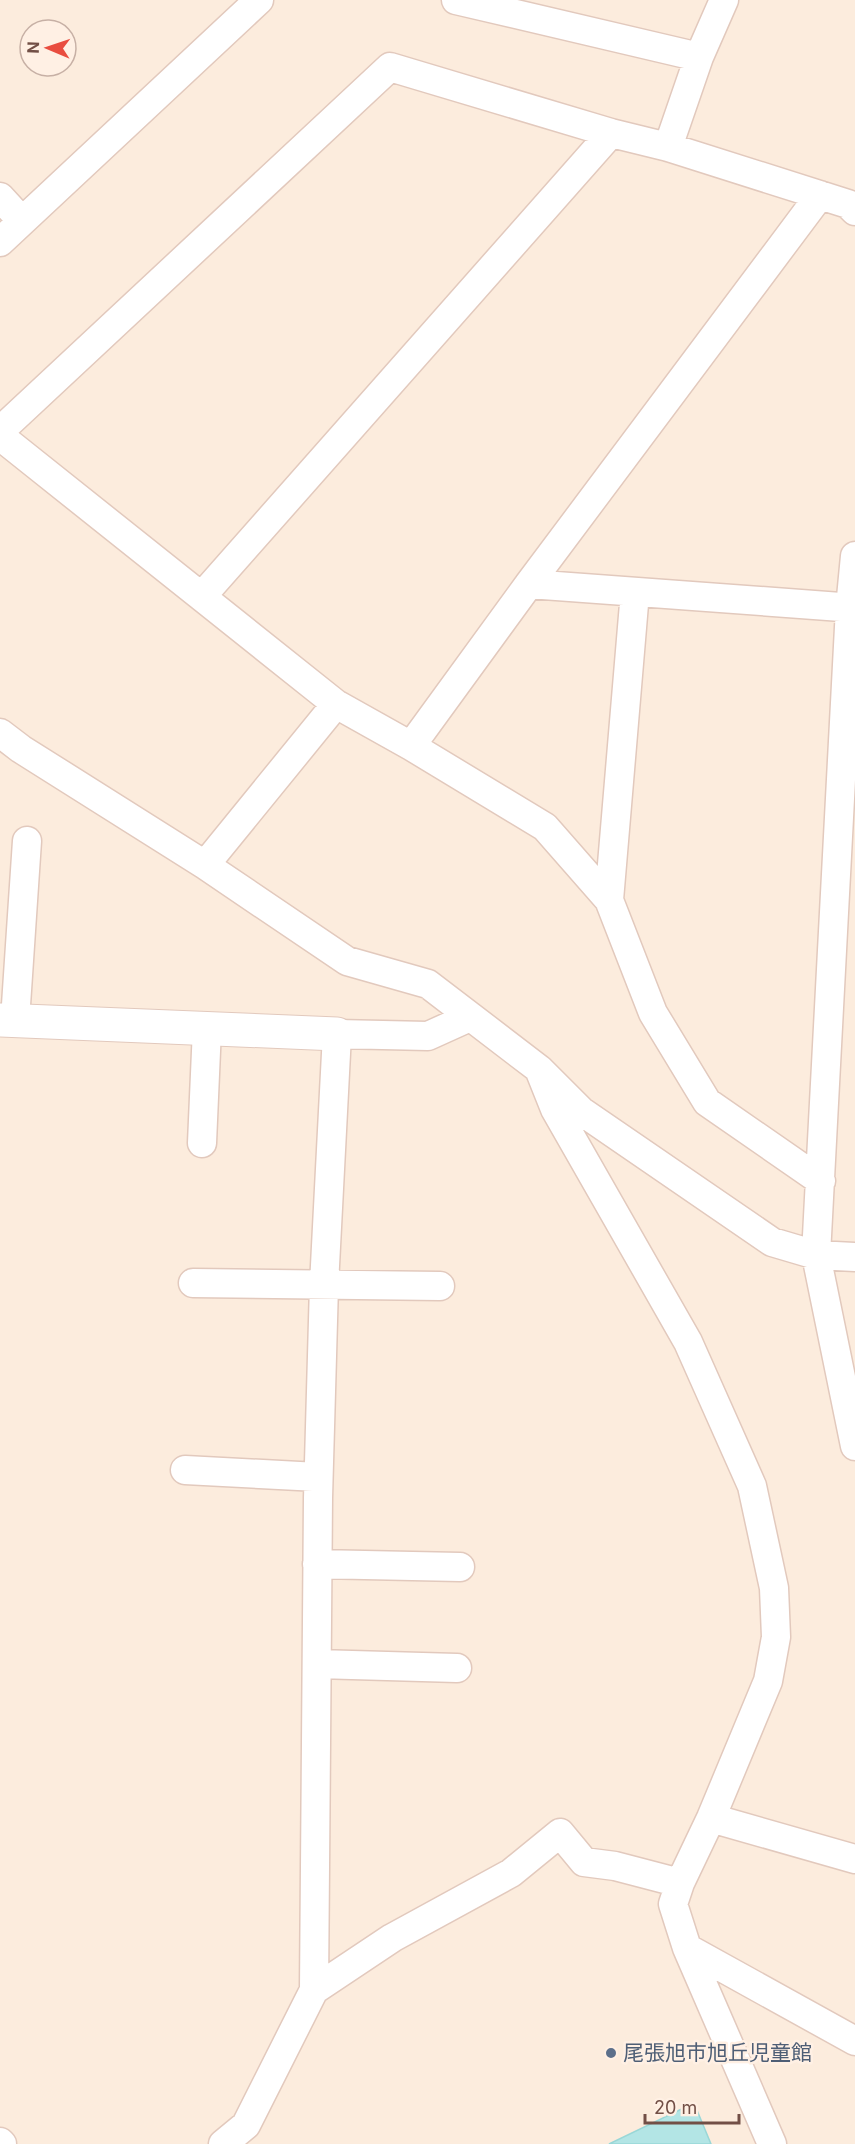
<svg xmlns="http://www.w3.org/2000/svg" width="855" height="2144" viewBox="0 0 855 2144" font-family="Inter,'Noto Sans JP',sans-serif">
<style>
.water{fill:#b3e5e5;stroke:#99d7d7;stroke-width:1.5}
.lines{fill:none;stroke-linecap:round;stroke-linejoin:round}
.minor-casing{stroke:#e2c9bd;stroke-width:31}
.tertiary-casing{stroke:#e2c9bd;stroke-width:35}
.minor{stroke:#fff;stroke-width:28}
.tertiary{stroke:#fff;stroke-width:33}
.service-dot{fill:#5c6f8a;stroke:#fff0e4;stroke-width:2}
.labels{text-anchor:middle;stroke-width:5;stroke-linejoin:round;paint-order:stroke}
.service-label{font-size:21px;fill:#4e5e75;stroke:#fff0e4;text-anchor:start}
</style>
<rect width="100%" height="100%" fill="#fcecdd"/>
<path class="water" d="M694 2103 711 2144H609Z"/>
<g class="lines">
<g class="minor-casing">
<path id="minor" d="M456 0 699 57
M668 147 699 57 724 0
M0 197 22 221
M0 242 259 0
M0 431 390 67 611 133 668 147 848 204 855 211
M0 436 336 704 411 746 545 827 609 900 653 1013 707 1102 821 1181
M855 556 850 608 816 1255 855 1446
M529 584 855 608
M202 596 611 133
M0 733 21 749 205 865 347 961 428 984 539 1069 581 1111 772 1242 816 1255 855 1257
M411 746 529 584 820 195
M205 865 336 704
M609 900 635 592
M15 1020 27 841
M539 1069 555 1109 688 1342 752 1486 774 1588 776 1637 768 1681 711 1818 680 1883 673 1904 687 1948 772 2144
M202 1143 207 1028
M193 1283 440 1286
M185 1470 318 1477
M317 1564 460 1567
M317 1664 457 1668
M711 1818 855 1859
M687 1948 855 2041
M314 1990 392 1938 511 1873 560 1833 584 1862 615 1866 680 1883
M0 2142 2 2144
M223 2144 246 2125 314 1990 318 1498 324 1285 337 1034 428 1036 470 1017"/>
</g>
<g class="tertiary-casing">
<path id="tertiary" d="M0 1020 337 1034"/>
</g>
<use href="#minor" class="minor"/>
<use href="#tertiary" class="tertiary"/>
</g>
<circle class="service-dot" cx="611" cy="2053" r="6"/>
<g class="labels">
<g class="service-label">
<text x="623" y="2060">尾張旭市旭丘児童館</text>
</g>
</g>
<g transform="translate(48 48) rotate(272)"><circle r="28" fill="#fff0e4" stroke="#c7b0a5" stroke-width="1.5"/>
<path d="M0-4.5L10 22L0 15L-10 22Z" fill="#e94d3f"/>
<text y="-9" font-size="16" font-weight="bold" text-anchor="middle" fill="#724f46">N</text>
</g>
<path d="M645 2114v9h94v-9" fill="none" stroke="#724f46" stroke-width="3"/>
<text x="654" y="2114" font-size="18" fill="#724f46" stroke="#fff0e4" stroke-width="4.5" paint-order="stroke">20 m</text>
</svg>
